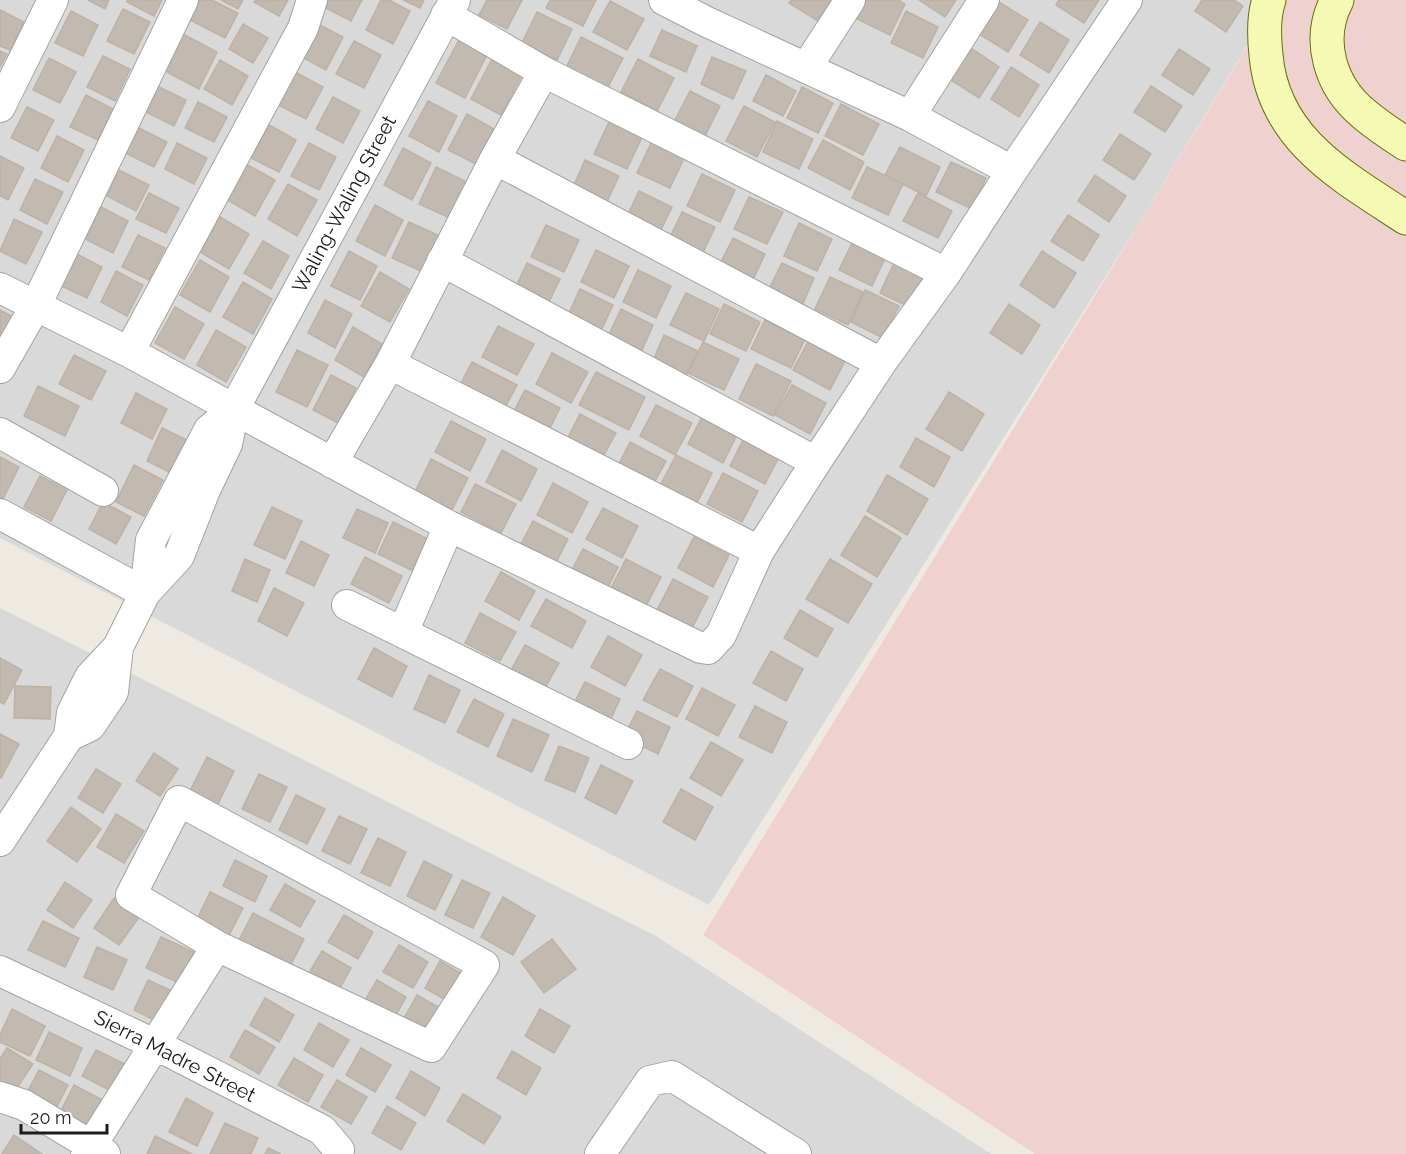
<svg xmlns="http://www.w3.org/2000/svg" width="1406" height="1154" viewBox="0 0 1406 1154" font-family="Raleway,sans-serif">
<style>
.residential{fill:#dad9d9}
.commercial{fill:#efd2d0}
.building{fill:#c2b9b1;stroke:#bfb1a4;stroke-width:1.5}
.lines{fill:none;stroke-linecap:round;stroke-linejoin:round}
.street-casing{stroke:#a3a3a3;stroke-width:32}
.secondary-casing{stroke:#637204;stroke-width:35}
.street{stroke:#fff;stroke-width:30}
.secondary{stroke:#f4f9b4;stroke-width:33}
.labels{text-anchor:middle;stroke-width:5;stroke-linejoin:round;paint-order:stroke}
.street-label{font-size:20px;fill:#1c1c1c;stroke:#fff}
</style>
<rect width="100%" height="100%" fill="#eeeae2"/>
<path class="residential" d="M0 0H1275L1136 228 709 905 0 538Z
M0 608 656 936 991 1154H0Z"/>
<path class="commercial" d="M1276 0H1406V1154H1035L703 935Z"/>
<path class="building" d="M88 0H109L105 9Z
M128 0H162L154 16 127 2Z
M200 0H212L238 13 225 38 190 20Z
M221 0H243L238 9Z
M256 0H288L279 16 254 2Z
M328 0H362L351 21 324 7Z
M381 0H389L410 11 393 44 366 30Z
M403 0H424L420 8Z
M487 0H522L507 29 479 15Z
M550 0H596L583 26 546 8Z
M791 0H831L818 21 789 3Z
M866 0H898L905 4 890 35 857 19Z
M919 0H956L945 17Z
M1059 0H1099L1084 23 1056 5Z
M1202 0H1234L1243 6 1226 32 1195 11Z
M610 1 644 19 627 50 593 32Z
M999 2 1028 20 1008 52 979 34Z
M123 9 150 22 134 54 107 41Z
M0 10 24 22 10 50 0 46Z
M71 11 98 25 83 56 55 43Z
M906 11 938 27 923 58 891 43Z
M537 12 572 29 557 60 522 43Z
M1040 22 1069 40 1049 73 1020 55Z
M316 23 343 37 326 70 298 55Z
M243 24 268 38 253 63 229 49Z
M662 30 697 46 686 72 650 56Z
M183 34 217 52 199 89 163 70Z
M461 36 489 51 465 98 436 83Z
M581 37 623 58 607 89 566 68Z
M354 41 381 55 364 88 336 74Z
M971 48 999 67 979 98 951 80Z
M1179 49 1210 69 1193 95 1162 75Z
M0 51 7 54 0 67Z
M103 56 130 69 115 101 87 87Z
M493 57 523 73 501 115 471 99Z
M712 57 746 71 733 99 701 84Z
M49 58 76 72 60 103 33 90Z
M638 59 674 78 657 111 621 92Z
M220 60 248 76 232 105 204 89Z
M1011 67 1039 85 1019 117 991 99Z
M295 72 323 87 306 119 278 105Z
M766 75 796 91 783 116 753 101Z
M157 86 186 100 174 126 144 111Z
M1151 86 1182 106 1165 132 1134 112Z
M802 87 833 103 818 133 787 118Z
M690 91 720 106 704 138 674 122Z
M86 95 113 109 98 140 70 127Z
M333 97 360 111 343 143 316 129Z
M428 101 457 116 439 152 409 136Z
M198 102 227 117 214 142 185 128Z
M841 104 879 124 863 155 825 136Z
M744 106 775 122 757 157 726 141Z
M27 107 54 120 38 151 11 138Z
M467 114 496 130 478 165 448 150Z
M777 121 813 139 799 169 763 152Z
M609 122 642 137 627 169 594 154Z
M269 125 296 140 279 172 251 158Z
M137 127 167 142 154 167 125 153Z
M1120 134 1151 154 1134 180 1103 160Z
M57 136 84 150 68 182 41 168Z
M823 140 864 162 850 190 808 168Z
M652 141 685 156 670 188 637 173Z
M177 143 207 158 194 184 165 169Z
M309 143 336 157 319 190 291 176Z
M900 147 940 167 926 196 885 175Z
M403 148 431 163 412 200 384 185Z
M0 156 24 168 8 200 0 196Z
M585 160 619 176 604 208 571 192Z
M951 162 986 178 972 209 936 192Z
M246 164 275 180 255 216 226 199Z
M436 167 467 182 450 218 419 204Z
M867 167 903 184 888 215 852 198Z
M119 170 149 185 136 211 107 196Z
M702 174 735 190 720 222 687 206Z
M1095 175 1126 196 1109 222 1078 201Z
M35 179 63 192 47 224 20 210Z
M288 184 317 200 297 236 268 219Z
M639 191 672 207 657 238 624 223Z
M149 193 179 208 166 233 136 219Z
M918 193 952 211 938 238 903 221Z
M749 197 783 212 767 244 734 229Z
M375 205 403 220 385 256 356 241Z
M101 207 128 221 113 253 85 239Z
M682 212 715 227 700 259 667 244Z
M1068 215 1099 235 1083 261 1051 241Z
M220 217 249 234 229 269 200 252Z
M14 219 42 232 26 264 0 251Z
M409 222 440 236 423 272 392 258Z
M799 223 832 239 817 271 784 256Z
M546 225 579 240 564 272 531 257Z
M138 235 165 248 149 280 122 267Z
M733 238 765 254 750 286 717 270Z
M854 239 887 254 872 286 839 270Z
M263 241 289 256 271 289 244 273Z
M596 250 629 266 614 298 581 282Z
M349 251 377 266 360 300 331 286Z
M1042 251 1076 273 1054 308 1020 285Z
M75 253 102 267 87 298 59 285Z
M200 260 229 277 210 312 180 295Z
M895 261 928 277 913 309 880 293Z
M527 263 560 279 545 310 512 295Z
M782 263 814 278 800 310 766 295Z
M638 270 671 286 656 318 623 302Z
M116 271 143 285 127 316 101 302Z
M380 272 409 289 390 322 361 306Z
M830 277 863 292 848 325 815 309Z
M243 282 272 299 253 334 223 317Z
M580 289 613 305 598 337 565 322Z
M865 290 899 306 883 338 851 322Z
M686 293 719 309 704 341 670 325Z
M325 300 352 314 335 348 308 333Z
M724 304 760 322 746 351 710 334Z
M1009 304 1040 325 1022 354 990 333Z
M175 307 204 324 184 359 155 343Z
M621 309 653 325 639 357 606 341Z
M0 310 17 319 0 352Z
M765 320 805 339 791 368 751 349Z
M498 326 534 344 517 375 482 357Z
M353 327 382 344 364 377 335 360Z
M216 330 246 347 226 382 197 365Z
M664 335 698 351 682 383 650 368Z
M809 340 846 359 830 390 793 370Z
M703 342 739 359 724 390 688 373Z
M297 350 328 365 307 407 276 392Z
M552 353 588 372 571 403 536 384Z
M74 355 106 371 91 400 59 384Z
M472 362 517 385 501 415 456 393Z
M756 364 791 381 773 416 739 399Z
M596 372 645 397 629 430 579 405Z
M331 375 356 388 338 423 313 410Z
M792 385 826 403 810 434 775 415Z
M38 386 79 406 65 436 24 416Z
M525 390 560 408 544 440 509 421Z
M949 392 984 414 962 451 926 429Z
M136 393 167 409 152 439 121 423Z
M656 405 692 423 675 455 640 436Z
M704 413 739 431 723 463 688 444Z
M580 414 616 433 599 464 564 445Z
M451 421 486 439 470 471 435 452Z
M162 428 191 442 175 475 147 461Z
M746 434 781 453 765 484 730 466Z
M916 438 950 457 934 487 900 467Z
M630 442 666 461 649 492 614 474Z
M502 450 537 469 521 501 486 482Z
M676 455 712 473 696 505 660 486Z
M0 457 19 467 3 499 0 497Z
M431 459 468 478 452 510 415 492Z
M134 465 163 480 144 516 116 502Z
M723 473 758 491 742 522 707 504Z
M887 475 928 499 907 535 867 511Z
M40 476 67 490 51 521 24 507Z
M553 483 588 502 572 533 537 515Z
M475 484 516 504 501 533 461 512Z
M103 502 131 517 116 544 89 529Z
M272 507 302 521 285 559 254 545Z
M603 508 638 526 622 558 586 539Z
M357 509 388 523 375 553 343 538Z
M865 516 901 538 877 577 841 555Z
M533 521 568 539 552 570 517 552Z
M393 522 428 539 413 571 378 554Z
M694 537 729 555 713 587 678 568Z
M301 541 329 555 314 586 286 573Z
M583 549 618 567 602 599 566 581Z
M365 557 402 576 389 603 351 584Z
M245 559 270 570 257 602 232 591Z
M626 559 661 577 645 608 610 590Z
M830 559 872 584 848 623 806 599Z
M501 572 535 591 519 620 485 601Z
M673 579 708 597 692 628 657 610Z
M274 588 304 603 287 636 258 621Z
M546 599 586 621 572 648 531 626Z
M800 610 833 629 817 657 784 638Z
M480 613 516 632 500 661 465 643Z
M608 636 642 655 625 686 591 667Z
M525 645 559 663 545 688 511 670Z
M374 648 407 666 392 697 358 679Z
M771 651 803 669 786 701 753 683Z
M0 658 22 670 4 704 0 702Z
M660 669 693 686 677 717 643 700Z
M429 675 460 690 445 723 414 709Z
M585 682 620 699 607 727 571 709Z
M15 686 51 687 50 719 14 718Z
M702 688 735 705 718 736 686 719Z
M474 699 504 714 488 747 457 732Z
M755 706 787 722 772 753 739 737Z
M637 711 670 727 658 754 624 737Z
M513 719 549 735 532 772 497 756Z
M0 734 19 744 1 778H0Z
M711 742 743 760 721 796 690 778Z
M559 746 589 758 575 792 545 780Z
M154 753 178 769 160 796 136 781Z
M207 757 234 771 217 806 189 793Z
M601 765 633 781 616 814 585 798Z
M96 769 121 784 103 813 78 798Z
M259 774 287 787 270 822 242 809Z
M681 789 713 807 695 840 663 822Z
M296 795 325 809 307 844 279 830Z
M71 807 101 829 77 862 47 841Z
M116 814 144 831 124 863 97 847Z
M339 816 367 829 350 864 322 851Z
M378 838 406 852 390 886 361 873Z
M235 860 267 876 255 902 223 886Z
M424 861 452 875 435 910 407 896Z
M462 880 490 893 473 928 445 915Z
M65 882 92 900 73 928 47 910Z
M285 884 315 901 300 927 270 910Z
M210 892 243 908 227 939 195 924Z
M503 897 535 916 513 955 481 937Z
M114 898 140 916 119 945 94 928Z
M253 913 304 939 285 976 234 950Z
M344 915 373 932 358 959 328 942Z
M43 921 79 938 65 967 28 950Z
M161 937 194 952 179 983 146 968Z
M552 939 576 969 544 993 521 962Z
M399 945 428 962 413 988 383 972Z
M97 947 127 960 113 990 84 977Z
M322 951 351 968 336 995 306 978Z
M440 961 469 978 454 1005 425 988Z
M148 980 179 994 164 1025 134 1010Z
M377 980 406 997 391 1024 361 1007Z
M417 995 447 1012 431 1039 402 1022Z
M265 998 294 1015 279 1042 250 1025Z
M12 1009 45 1026 30 1056 0 1042V1035Z
M540 1009 570 1026 554 1053 525 1036Z
M319 1023 349 1040 333 1067 304 1050Z
M245 1030 275 1047 259 1074 230 1057Z
M49 1032 82 1048 70 1076 36 1060Z
M7 1048 33 1064 13 1094 0 1086V1059Z
M361 1048 391 1065 375 1092 346 1075Z
M96 1050 133 1068 119 1095 82 1076Z
M512 1051 541 1068 526 1095 497 1078Z
M294 1058 323 1075 308 1102 278 1085Z
M39 1070 68 1085 52 1116 23 1100Z
M411 1071 440 1088 425 1116 396 1098Z
M337 1080 367 1097 351 1124 321 1107Z
M74 1085 112 1105 98 1133 60 1113Z
M463 1094 501 1117 484 1144 447 1121Z
M186 1098 213 1113 197 1146 169 1132Z
M387 1106 416 1123 401 1150 372 1133Z
M225 1123 258 1138 251 1154H210Z
M14 1135 42 1154H2Z
M155 1136 192 1154H147Z
M268 1148 281 1154H265Z"/>
<g class="lines">
<g class="street-casing">
<path id="street" d="M664 0 707 22 910 116 1012 171
M446 15 544 72 946 273
M806 68 850 0
M0 107 53 0
M910 116 984 0
M495 159 881 363
M442 261 816 462
M0 288 129 352 449 526 701 648 708 649 721 635 759 551 816 462 881 363 946 273 1012 171 1127 0
M129 352 303 28 312 0
M390 364 759 551
M0 368 36 305 183 0
M0 433 103 491
M332 463 390 364 495 159 544 72
M0 514 145 593
M145 593 151 540 209 430 234 409
M347 605 628 744
M403 632 449 526
M69 736 90 726 113 692 118 647
M179 801 484 965 431 1047 217 946 131 895Z
M0 841 69 736 72 713 90 677 118 647 145 593 179 556 205 490 227 444 234 409 455 0
M0 971 156 1045 322 1130 339 1150 338 1154
M0 1097 24 1105 105 1154
M86 1154 217 946
M600 1154 650 1081 672 1076 796 1154"/>
</g>
<g class="secondary-casing">
<path id="secondary" d="M1269 0C1263 17 1264 37 1266 55 1273 139 1342 176 1406 218
M1337 0C1316 40 1330 86 1364 114 1377 125 1392 135 1406 144"/>
</g>
<use href="#street" class="street"/>
<use href="#secondary" class="secondary"/>
</g>
<g class="labels">
<g class="street-label">
<text transform="translate(344 204) rotate(-62)" y="7">Waling-Waling Street</text>
<text transform="translate(175 1056) rotate(27)" y="7">Sierra Madre Street</text>
</g>
</g>
<path d="M21 1124v9h86v-9" fill="none" stroke="#1c1c1c" stroke-width="3"/>
<text x="30" y="1124" font-size="18" fill="#1c1c1c" stroke="#ffffff" stroke-width="4.5" paint-order="stroke">20 m</text>
</svg>
